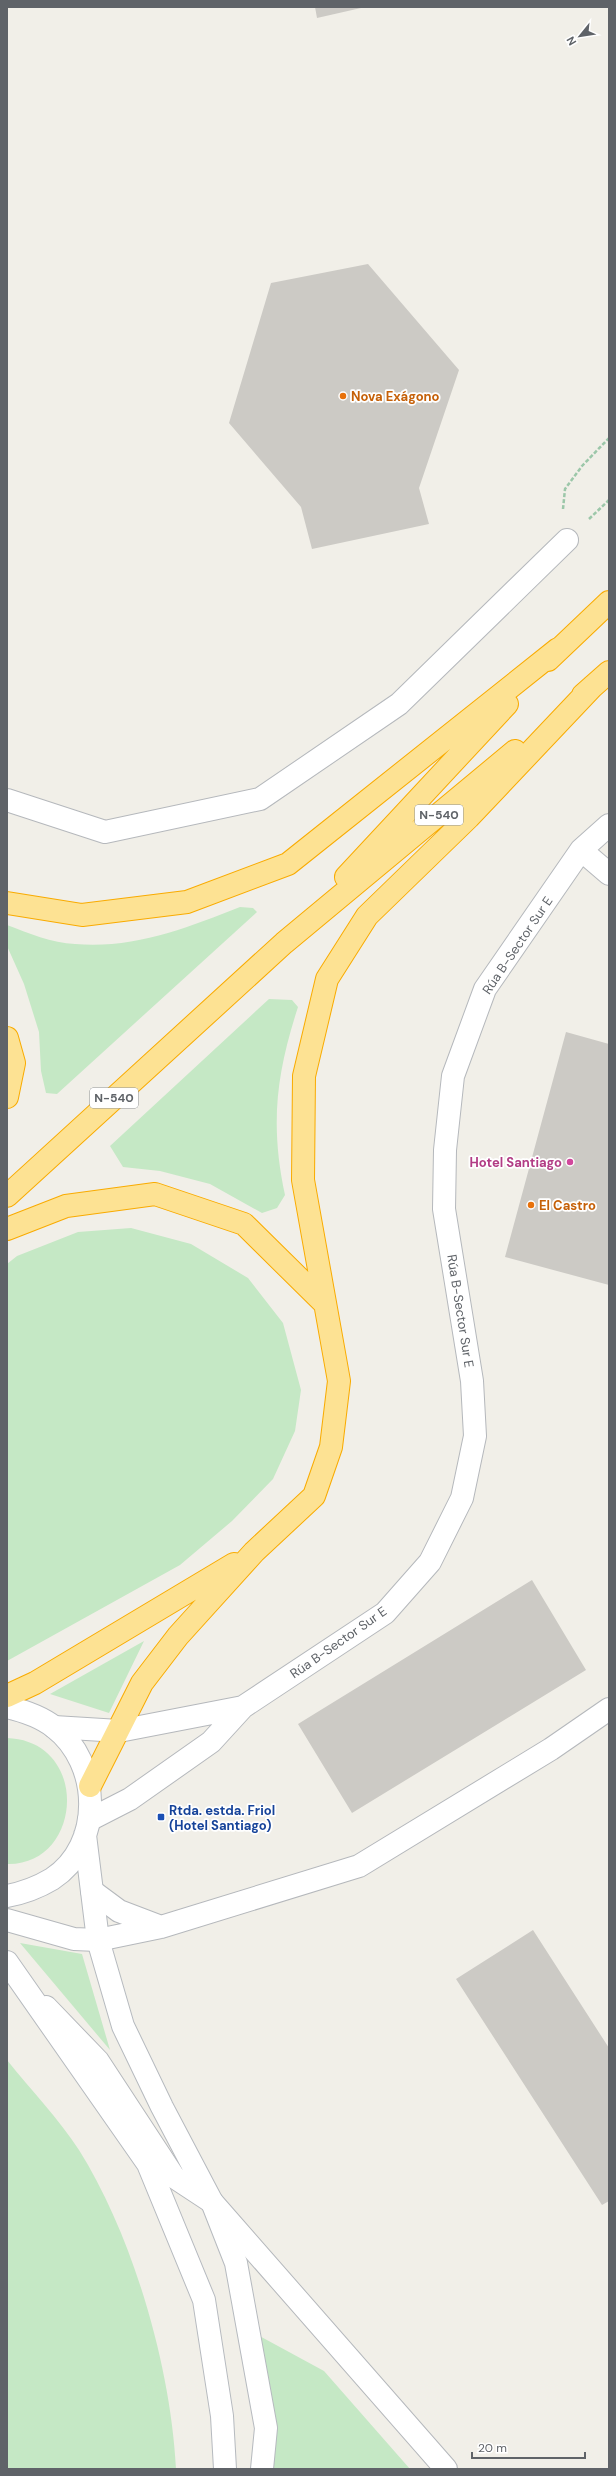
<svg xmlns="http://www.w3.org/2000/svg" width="616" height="2476" viewBox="0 0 616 2476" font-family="'DM Sans',sans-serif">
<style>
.green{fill:#c5e8c5}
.building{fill:#cccac5}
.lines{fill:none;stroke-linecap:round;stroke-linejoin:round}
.street-casing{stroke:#b5b8bc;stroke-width:24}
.secondary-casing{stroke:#b6babf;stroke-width:24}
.highway-casing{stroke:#f9ab00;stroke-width:24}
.path{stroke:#9cc7a9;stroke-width:2.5;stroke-dasharray:4 2;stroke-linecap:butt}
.street{stroke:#fff;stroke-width:22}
.secondary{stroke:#fff;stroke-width:22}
.highway{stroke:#fde293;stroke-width:22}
.food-dot{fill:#e8710a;stroke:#fff;stroke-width:1.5}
.hotel-dot{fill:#d1479c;stroke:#fff;stroke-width:1.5}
.transit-dot{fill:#1a4fb4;stroke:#fff;stroke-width:1.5}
.labels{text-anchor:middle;stroke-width:3.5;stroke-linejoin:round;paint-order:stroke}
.shield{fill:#fff;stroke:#8f9295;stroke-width:1}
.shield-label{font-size:12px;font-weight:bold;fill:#5f6368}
.food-label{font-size:13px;font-weight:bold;fill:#c56008;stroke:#fff;text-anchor:start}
.street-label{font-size:13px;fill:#5f6368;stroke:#fff}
.hotel-label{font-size:13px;font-weight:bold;fill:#b23c85;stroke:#fff;text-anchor:end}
.transit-label{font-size:13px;font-weight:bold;fill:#164399;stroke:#fff;text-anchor:start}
</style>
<rect width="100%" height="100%" fill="#f1efe8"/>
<path class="green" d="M240 907 253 908 257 912 57 1094 46 1093 41 1071 39 1032 24 984 7 946V925C28 933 52 943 75 944 134 949 187 928 240 907Z
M269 999 292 1000 298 1007C276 1075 270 1125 285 1195L277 1208 262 1213 210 1184 160 1171 123 1167 110 1146Z
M131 1228 191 1244 248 1278 283 1323 301 1390 295 1431 273 1479 232 1521 180 1565 7 1661V1264L17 1256 78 1232Z
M144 1641 109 1713 50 1694Z
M7 1738C91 1741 83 1866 7 1864Z
M20 1943 82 1954 110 2050Z
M7 2060C30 2089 59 2119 79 2150 133 2236 171 2367 176 2469H7Z
M239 2325 324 2371 410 2469H261Z"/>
<path class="building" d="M315 7H361V8L317 18Z
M368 264 459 370 419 488 429 524 312 549 301 507 229 423 271 283Z
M566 1032 609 1044V1285L505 1257Z
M532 1580 586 1670 352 1813 298 1724Z
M533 1930 609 2048V2201L602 2205 456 1979Z"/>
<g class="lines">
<g class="street-casing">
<path id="street" d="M7 800 105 832 260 799 399 704 567 540
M581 850 609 874
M54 1727 119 1731 243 1707
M89 1820 130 1799 211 1742 243 1707 385 1613 430 1562 462 1498 475 1436 472 1381 444 1209 445 1150 453 1076 485 989 581 850 609 825
M92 1891 119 1911 161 1927
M7 1920 74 1939 98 1940 161 1927 359 1866 551 1749 609 1709
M46 2007 98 2061 174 2177 212 2202 446 2469"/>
</g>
<g class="secondary-casing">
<path id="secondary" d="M7 1707C24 1711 40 1716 54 1727 101 1763 104 1845 52 1879 37 1888 23 1893 7 1896
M85 1835 98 1940 123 2026 162 2107 212 2202 236 2263 266 2428 262 2469
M7 1962 148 2164 204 2300 222 2416 225 2469"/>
</g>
<g class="highway-casing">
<path id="highway" d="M548 660 609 602
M583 695 609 672
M346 877 507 704
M7 903 82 915 187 902 288 864 558 649
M7 1038 14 1063 7 1097
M7 1196 284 943 515 751
M7 1229 66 1206 155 1194 244 1224 324 1303
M7 1696 35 1683 234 1564
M90 1786 142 1683 178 1636 254 1552 314 1496 331 1447 339 1381 303 1180 304 1076 327 979 367 916 469 817 593 686"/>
</g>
<path class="path" d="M563 509 565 489 582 466 609 438
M589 519 609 500"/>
<use href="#street" class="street"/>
<use href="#secondary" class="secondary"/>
<use href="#highway" class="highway"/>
</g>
<g class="food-dot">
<circle cx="343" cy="396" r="4"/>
<circle cx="531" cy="1205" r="4"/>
</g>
<circle class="hotel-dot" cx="570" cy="1162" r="4"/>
<rect class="transit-dot" x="157" y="1813" width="8" height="8" rx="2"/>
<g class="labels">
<g class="shield">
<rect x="415" y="805" width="48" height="20" rx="3"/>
<rect x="90" y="1088" width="48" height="20" rx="3"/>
</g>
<g class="shield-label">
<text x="439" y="819">N-540</text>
<text x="114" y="1102">N-540</text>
</g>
<g class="food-label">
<text x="351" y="401">Nova Exágono</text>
<text x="539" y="1210">El Castro</text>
</g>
<g class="street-label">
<text transform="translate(517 945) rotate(-56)" y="5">Rúa B-Sector Sur E</text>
<text transform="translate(461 1311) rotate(81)" y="5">Rúa B-Sector Sur E</text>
<text transform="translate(338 1642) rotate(-35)" y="5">Rúa B-Sector Sur E</text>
</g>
<g class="hotel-label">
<text x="562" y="1167">Hotel Santiago</text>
</g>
<g class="transit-label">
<text x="169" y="1815">Rtda. estda. Friol<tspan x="169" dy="15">(Hotel Santiago)</tspan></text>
</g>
</g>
<rect width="616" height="2476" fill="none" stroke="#5f6368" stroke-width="16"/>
<g transform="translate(580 36) rotate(240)" stroke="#ffffff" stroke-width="3" paint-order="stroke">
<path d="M0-3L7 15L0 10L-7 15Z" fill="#5f6368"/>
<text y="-6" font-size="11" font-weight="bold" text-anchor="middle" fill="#5f6368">N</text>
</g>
<path d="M472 2452v6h113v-6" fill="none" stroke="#5f6368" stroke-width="2"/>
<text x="478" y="2452" font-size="12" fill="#5f6368" stroke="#ffffff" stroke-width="3" paint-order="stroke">20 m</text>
</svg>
